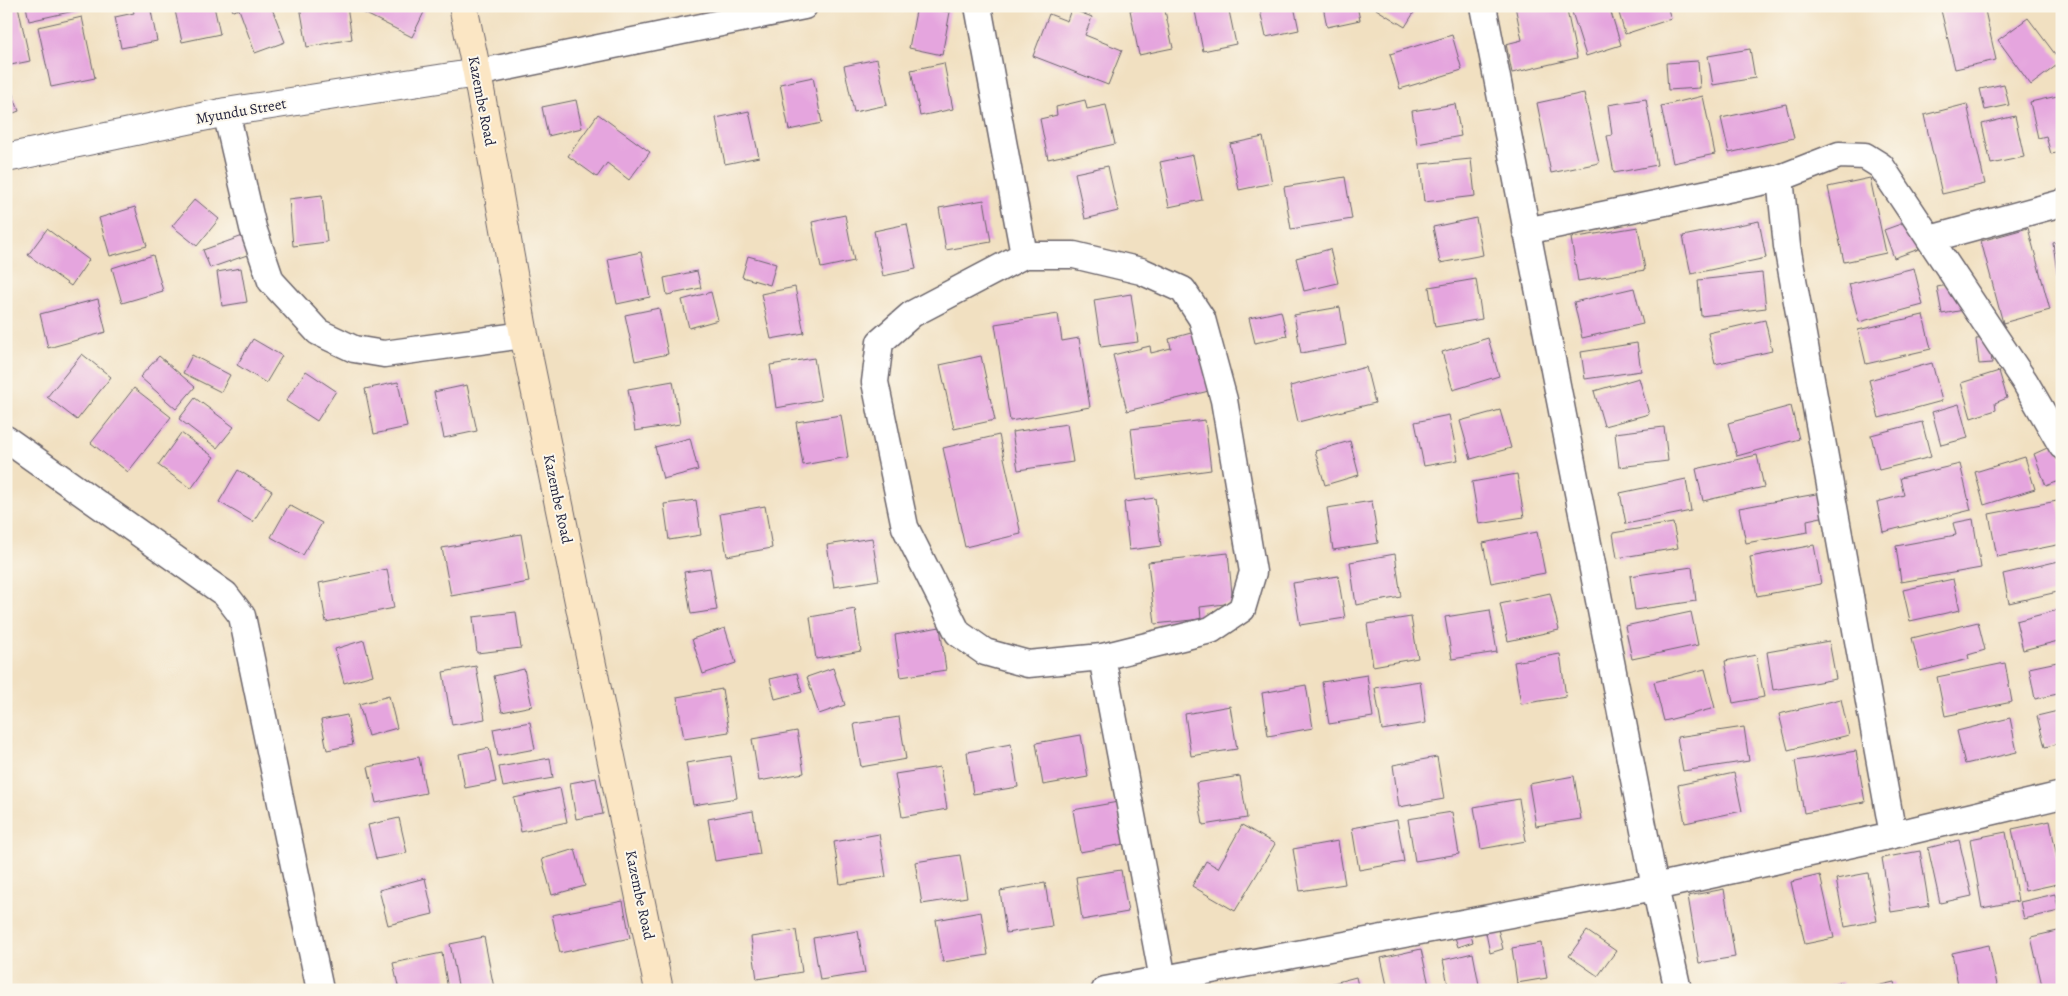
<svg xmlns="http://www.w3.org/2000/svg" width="2068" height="996" viewBox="0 0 2068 996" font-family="Alegreya,serif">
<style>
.building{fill:#e5a5de}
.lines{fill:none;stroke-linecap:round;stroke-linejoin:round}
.minor-casing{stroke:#6a646a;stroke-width:29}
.tertiary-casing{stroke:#6a646a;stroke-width:30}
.secondary-casing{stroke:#6a646a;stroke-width:30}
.minor{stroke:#fff;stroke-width:26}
.tertiary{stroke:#fff;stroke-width:28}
.secondary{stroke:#fbe6c4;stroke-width:28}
.labels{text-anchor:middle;stroke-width:4;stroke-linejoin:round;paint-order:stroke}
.street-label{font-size:15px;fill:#22223b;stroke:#fbf7ec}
</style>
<rect width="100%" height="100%" fill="#fbf7ec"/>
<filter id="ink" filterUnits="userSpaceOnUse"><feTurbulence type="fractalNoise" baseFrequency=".02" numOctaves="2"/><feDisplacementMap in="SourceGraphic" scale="10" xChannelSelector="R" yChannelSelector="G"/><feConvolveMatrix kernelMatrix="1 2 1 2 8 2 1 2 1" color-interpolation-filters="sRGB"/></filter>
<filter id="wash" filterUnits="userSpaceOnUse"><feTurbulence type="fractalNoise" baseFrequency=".0096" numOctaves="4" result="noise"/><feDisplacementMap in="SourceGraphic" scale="20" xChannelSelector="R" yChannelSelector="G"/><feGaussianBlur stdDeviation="1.12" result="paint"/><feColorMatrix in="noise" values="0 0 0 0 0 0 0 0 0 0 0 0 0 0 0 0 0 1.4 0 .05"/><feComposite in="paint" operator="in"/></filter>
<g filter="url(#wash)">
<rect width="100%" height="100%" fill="#f1e0c1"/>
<g id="blocks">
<path class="building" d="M6 6H18L30 61 6 66Z
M26 6H92V7L29 21Z
M132 6H150L157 41 121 48 115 17 134 13Z
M174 6H214L220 34 182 42Z
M231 6H271L285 42 255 53 239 9 233 11Z
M300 6H347L352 39 307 47Z
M355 6H427L412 37 354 8Z
M917 6 950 12 942 55 909 48Z
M1148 6H1164L1173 48 1139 55 1130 10Z
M1194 6H1228L1236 44 1203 51Z
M1259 6H1294L1299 30 1266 37Z
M1323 6H1357L1360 20 1327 27Z
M1377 6H1418L1405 27 1376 9Z
M1515 6H1566L1577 58 1512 73 1506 44 1522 40Z
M1589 6H1609L1621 45 1586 56 1572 12Z
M1617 6H1667L1671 19 1625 34Z
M1940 6H1984L1996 60 1955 69Z
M1071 9 1092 17 1085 35 1122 50 1108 85 1033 56 1049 14 1067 21Z
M82 17 95 78 51 87 38 27Z
M2028 18 2061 62 2031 85 1998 40Z
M1452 35 1462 70 1400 89 1390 54Z
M1750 49 1755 78 1713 85 1708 56Z
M877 59 887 105 854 112 844 66Z
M1698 61 1700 88 1668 90 1666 63Z
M944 63 953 109 920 116 911 70Z
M813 77 822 123 789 130 780 84Z
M2004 84 2009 105 1985 110 1980 89Z
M12 92 19 111 6 116V95Z
M1584 93 1599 163 1551 173 1537 103Z
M2062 95V152L2051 154 2046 136 2038 138 2030 102Z
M1703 96 1715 154 1673 163 1661 106Z
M1646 99 1657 165 1614 173 1607 136 1612 135 1608 105Z
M576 100 582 128 548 136 542 107Z
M1085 100 1087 109 1106 105 1115 144 1048 159 1040 119 1057 115 1056 107Z
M1455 104 1461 136 1417 144 1412 111Z
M1786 104 1794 138 1729 153 1721 118Z
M1967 104 1985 184 1942 194 1924 115Z
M749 111 759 157 725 164 716 118Z
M598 114 650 152 629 180 607 163 597 177 568 156Z
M2015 116 2024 157 1991 164 1982 124Z
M1263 137 1272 183 1239 190 1230 144Z
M1193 155 1202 200 1169 207 1160 162Z
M1471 159 1475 196 1424 202 1420 164Z
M1108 166 1118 211 1085 219 1075 173Z
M1345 177 1352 219 1291 229 1284 187Z
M1870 178 1886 253 1844 262 1828 187Z
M322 195 327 242 293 246 289 199Z
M195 199 219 219 197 246 172 226Z
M984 200 991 242 946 250 939 208Z
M135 207 147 246 110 256 99 218Z
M845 215 854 261 821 268 812 222Z
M1476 218 1483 255 1440 263 1433 227Z
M1759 221 1766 258 1691 274 1683 236Z
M1909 221 1919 249 1894 258 1884 230Z
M907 224 916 269 883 276 874 231Z
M1638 227 1645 270 1578 281 1571 238Z
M2028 228 2050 310 2003 323 1981 241Z
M47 229 89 260 71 286 28 255Z
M243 236 250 254 210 268 203 250Z
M2062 241V301H2061L2053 243Z
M1330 249 1338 283 1304 291 1296 258Z
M641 252 650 297 617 304 608 259Z
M153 255 163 291 122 303 112 268Z
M748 256 776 264 770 285 742 277Z
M241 268 247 302 222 306 217 272Z
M1914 268 1923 305 1859 322 1849 284Z
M697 271 701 288 667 295 664 278Z
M1762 273 1766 308 1701 316 1698 280Z
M1476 279 1482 319 1435 327 1429 287Z
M1959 283 1964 310 1942 314 1937 287Z
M795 287 804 333 771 339 761 294Z
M1634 288 1643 324 1582 338 1574 302Z
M711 292 718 320 689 328 682 300Z
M1131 294 1138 342 1101 347 1094 300Z
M98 299 106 332 48 348 40 314Z
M1340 307 1346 345 1301 353 1294 315Z
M659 308 668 354 635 361 625 315Z
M1281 311 1287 336 1255 343 1249 318Z
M1058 314 1062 341 1079 338 1090 407 1010 421 995 324Z
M1923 315 1931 349 1866 364 1858 330Z
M1765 320 1772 351 1715 364 1708 333Z
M1202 330 1217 389 1127 411 1113 355 1150 346 1151 353 1171 348 1169 339Z
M1488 338 1499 376 1453 390 1442 352Z
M1989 338 1992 363 1979 364 1976 339Z
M253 339 282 356 266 383 237 365Z
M1637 343 1641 371 1585 379 1581 352Z
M82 354 111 377 77 420 47 397Z
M192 355 230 375 221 392 183 373Z
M159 356 195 387 176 409 140 377Z
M981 356 995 420 954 429 940 365Z
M814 358 821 400 776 408 770 365Z
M1932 363 1942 401 1879 418 1869 380Z
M1366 367 1375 403 1298 422 1290 386Z
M306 371 336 391 317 421 286 401Z
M1999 371 2007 398 1995 403 1996 410 1971 418 1961 383Z
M1639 378 1649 414 1604 426 1594 391Z
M673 381 680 424 635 431 628 389Z
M398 382 407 427 374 434 365 389Z
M467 385 477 431 444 438 434 392Z
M134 388 171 417 128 472 91 443Z
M195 398 234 427 217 448 179 419Z
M1959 404 1968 438 1941 445 1932 412Z
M1791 406 1799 439 1737 456 1728 423Z
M1500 410 1511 448 1471 459 1460 421Z
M841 415 848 457 803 465 796 422Z
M1449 415 1458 460 1424 466 1415 422Z
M1205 420 1211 470 1137 480 1131 429Z
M1922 422 1931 457 1879 470 1871 435Z
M1067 424 1073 462 1018 470 1012 432Z
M1664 427 1668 461 1619 467 1615 433Z
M181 433 214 457 191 489 158 465Z
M999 435 1021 534 965 547 943 448Z
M690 438 698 470 663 479 655 447Z
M1350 441 1359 475 1325 485 1315 451Z
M2056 444 2062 459V480L2046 486 2034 454Z
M1757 455 1764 487 1703 501 1696 469Z
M2025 457 2035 489 1984 505 1975 472Z
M1960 464 1971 510 1883 532 1877 502 1904 495 1900 478Z
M238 470 272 491 253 522 219 502Z
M1517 474 1524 517 1479 524 1472 482Z
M1686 479 1691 511 1626 524 1620 493Z
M1827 492 1831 515 1807 520 1808 532 1746 543 1739 508Z
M1155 498 1161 546 1129 550 1124 502Z
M696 500 701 535 669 540 664 504Z
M1372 501 1378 543 1333 550 1327 508Z
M2057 501 2062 522V544L1997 557 1989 514Z
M289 505 322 523 303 555 271 537Z
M765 506 772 548 727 556 720 514Z
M1973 519 1981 568 1901 582 1896 546 1956 535 1953 523Z
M1673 523 1678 548 1617 558 1613 533Z
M1537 532 1545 573 1491 583 1483 543Z
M521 534 529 582 451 596 442 548Z
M872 538 879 580 834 587 827 545Z
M1814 545 1821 584 1757 596 1750 557Z
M1228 553 1233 603 1200 607 1201 619 1155 624 1148 562Z
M1395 554 1401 597 1356 605 1350 562Z
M2059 561 2062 573V591L2009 603 2003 574Z
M1692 567 1696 601 1635 610 1630 576Z
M710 568 717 610 691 614 684 572Z
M387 569 394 608 326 622 319 583Z
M1338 576 1345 618 1300 625 1293 583Z
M1953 579 1960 610 1910 621 1903 590Z
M1550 593 1559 630 1508 641 1500 604Z
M855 609 861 651 816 659 810 617Z
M2062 609V640L2023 650 2016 621Z
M1490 610 1497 652 1452 659 1445 617Z
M516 612 521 648 477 653 473 617Z
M1691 612 1698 645 1632 659 1625 626Z
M1411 617 1418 658 1373 666 1367 624Z
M1978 622 1985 650 1968 655 1969 659 1920 671 1912 638Z
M940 627 946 670 901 677 895 635Z
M725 628 736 663 703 674 692 639Z
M364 640 373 675 344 683 335 649Z
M1829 641 1836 679 1773 690 1767 652Z
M1560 654 1566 697 1521 704 1514 662Z
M1756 655 1764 697 1733 703 1725 661Z
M2062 661V693L2035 699 2029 668Z
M2005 663 2012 702 1945 716 1937 677Z
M476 666 485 719 452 725 443 672Z
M833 668 845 705 819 714 807 677Z
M524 669 532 706 502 712 494 676Z
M1705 669 1715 708 1664 721 1654 682Z
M797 673 802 692 775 699 770 679Z
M1367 675 1373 717 1329 724 1322 682Z
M1420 681 1426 723 1382 730 1375 688Z
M1306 685 1313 728 1268 736 1262 693Z
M722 689 729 732 684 739 677 697Z
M389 696 397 728 368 736 359 704Z
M1841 699 1849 735 1788 750 1779 714Z
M1230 706 1237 749 1191 756 1185 714Z
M2062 710V743L2045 747 2037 716Z
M347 715 353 745 327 750 321 720Z
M899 717 906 759 861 767 854 724Z
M2010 718 2017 752 1965 764 1957 731Z
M530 722 535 749 498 756 493 729Z
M1744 727 1749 761 1683 771 1677 737Z
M797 731 804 773 759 781 752 739Z
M1081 735 1088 777 1043 785 1036 743Z
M1011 744 1018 787 973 794 967 752Z
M489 748 496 782 465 788 459 754Z
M1856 751 1865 802 1804 813 1795 761Z
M731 756 737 798 693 805 686 763Z
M419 757 426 793 376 803 368 767Z
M1437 757 1444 799 1399 807 1393 765Z
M550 758 553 778 503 787 499 767Z
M940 767 947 809 902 817 895 774Z
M1734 773 1742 811 1685 823 1678 785Z
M1240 776 1247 818 1203 825 1196 783Z
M1574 776 1581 819 1536 826 1529 784Z
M596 778 603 814 576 819 570 783Z
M560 788 567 822 521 832 514 798Z
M1519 799 1526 841 1481 849 1474 807Z
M1118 802 1124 844 1080 852 1073 810Z
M753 811 760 854 715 861 708 819Z
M1452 812 1459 854 1415 861 1408 819Z
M399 818 407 853 376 859 368 825Z
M1397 820 1404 862 1359 870 1352 828Z
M2050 821 2062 883 2025 891 2012 829Z
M1242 825 1275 844 1235 911 1192 886 1206 861 1218 868Z
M2006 832 2018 901 1982 908 1970 839Z
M879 834 886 877 840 884 834 842Z
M1959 840 1972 896 1940 903 1928 848Z
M1338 841 1345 884 1300 891 1293 849Z
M575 849 585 886 552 895 542 859Z
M1920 851 1929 906 1891 912 1882 858Z
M960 855 967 897 922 904 915 862Z
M1121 870 1128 912 1082 920 1076 877Z
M1868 873 1877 921 1845 927 1836 879Z
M1820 875 1834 938 1805 944 1791 882Z
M425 878 433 914 388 925 379 890Z
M1045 883 1052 926 1006 933 1000 891Z
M1724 889 1735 957 1699 963 1688 896Z
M2055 894 2059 911 2024 919 2020 902Z
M623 901 630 938 560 953 552 915Z
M981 912 988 955 943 962 936 920Z
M1497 925 1503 949 1490 953 1485 928Z
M796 930 802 972 757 979 751 937Z
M1469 930 1473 942 1458 947 1454 934Z
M2062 930V990H2043L2031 937Z
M858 931 865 973 820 980 813 938Z
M1587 931 1616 951 1598 976 1569 956Z
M484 937 494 988 459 990 450 944Z
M1541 943 1547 978 1517 983 1512 948Z
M1989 945 1998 990H1959L1952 953Z
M1421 949 1430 990H1388L1381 958Z
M442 953 448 990H399L393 963Z
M1473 953 1480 990H1449L1443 960Z
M1356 977 1359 990H1323L1322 986Z
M1842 982 1844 990H1818V989Z
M1894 982 1896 990H1863V989Z"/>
</g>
</g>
<g filter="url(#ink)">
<use href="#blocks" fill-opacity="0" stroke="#6a646a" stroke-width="1"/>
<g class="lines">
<g class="minor-casing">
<path id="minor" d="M978 6 1024 255
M1483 6 1655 887 1678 990
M477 73 804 6
M226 112 253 228 271 281 318 332 354 349 384 354 524 335
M1780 178 1787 246 1893 835
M1526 231 1780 178 1839 155 1865 156 1881 166 2025 382 2062 446
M1930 239 2062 203
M1024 255H1074L1141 271 1183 290 1202 319 1224 400 1253 572 1242 609 1211 630 1102 657 1028 664 985 652 958 633 905 527 875 382 880 342 912 314Z
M6 439 225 594 242 616 320 990
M1102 657 1165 990
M1105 990 1655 887 1893 835 2062 795"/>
</g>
<g class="tertiary-casing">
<path id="tertiary" d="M6 158 226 112 477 73"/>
</g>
<g class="secondary-casing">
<path id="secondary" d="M463 6 477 73 524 335 659 990"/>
</g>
<use href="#minor" class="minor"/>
<use href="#tertiary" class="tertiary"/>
<use href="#secondary" class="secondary"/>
</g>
</g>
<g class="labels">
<g class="street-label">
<text transform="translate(482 101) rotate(79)" y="5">Kazembe Road</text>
<text transform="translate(241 111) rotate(-10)" y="5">Myundu Street</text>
<text transform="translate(558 499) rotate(78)" y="5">Kazembe Road</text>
<text transform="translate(640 895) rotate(78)" y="5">Kazembe Road</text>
</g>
</g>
<rect width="2068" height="996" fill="none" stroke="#fbf7ec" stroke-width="25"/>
</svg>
